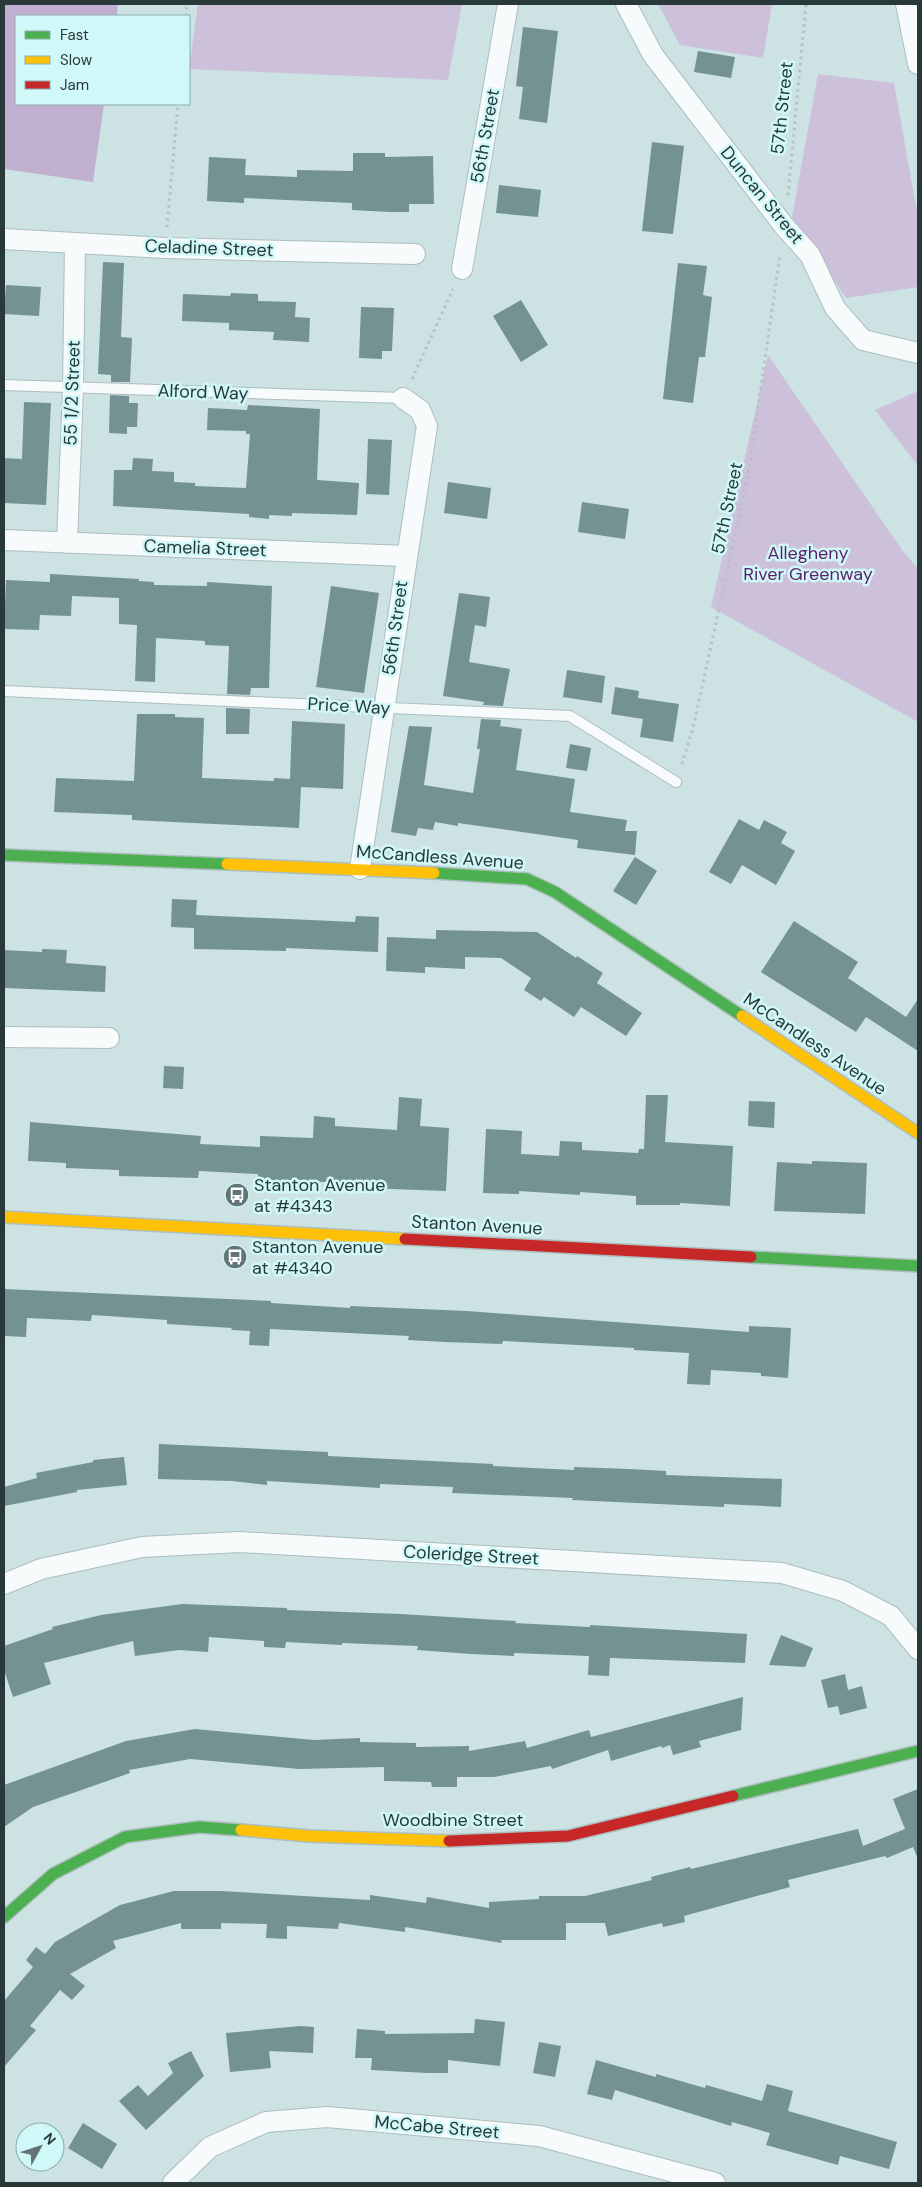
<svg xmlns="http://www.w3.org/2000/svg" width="922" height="2187" viewBox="0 0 922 2187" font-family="'DM Sans',sans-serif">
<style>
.green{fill:#ccc0da}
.forest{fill:#c2b0d1}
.building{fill:#749293}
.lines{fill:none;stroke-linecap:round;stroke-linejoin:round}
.lane-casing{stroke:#adbebe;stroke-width:12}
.street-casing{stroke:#adbebe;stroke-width:22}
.fast-casing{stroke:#adbebe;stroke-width:14}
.slow-casing{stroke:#adbebe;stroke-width:14}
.jam-casing{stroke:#adbebe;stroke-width:14}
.path{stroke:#b8c1c2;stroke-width:3;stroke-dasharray:2.5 4;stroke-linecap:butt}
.lane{stroke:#f7fbfb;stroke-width:10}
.street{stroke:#f7fbfb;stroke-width:20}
.fast{stroke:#4caf50;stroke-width:11}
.slow{stroke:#ffc107;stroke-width:11}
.jam{stroke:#c62828;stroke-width:11}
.labels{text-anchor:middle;stroke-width:5;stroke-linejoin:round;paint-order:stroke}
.street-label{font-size:18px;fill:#29393a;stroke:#d0f8f9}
.park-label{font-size:18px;fill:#5e1f68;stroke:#d0f8f9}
.poi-label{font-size:18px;fill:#29393a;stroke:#d0f8f9;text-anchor:start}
</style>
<rect width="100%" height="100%" fill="#cce2e3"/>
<path class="green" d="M198 4H462L448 80 189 69Z
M658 4H772L763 58 680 45Z
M818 74 894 83 918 218V287L846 298 792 217Z
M768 355 902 550 918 569V722L711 607Z
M918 391V466L875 410Z"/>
<path class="forest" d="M4 4H118L117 16H16V104H104L93 182 4 169Z"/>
<path class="building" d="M523 27 558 31 547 123 519 119 523 87 516 86Z
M698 51 735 57 731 78 694 72Z
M652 142 684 146 673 234 642 231Z
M353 153H385V157L433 156 434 204H409V212H390L352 210V203L244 198V203L207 201 209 157 246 159 245 175 297 177V170L353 171Z
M499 185 541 190 538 217 496 213Z
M103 262 124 263 121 337 132 338 130 382H111V375L98 374Z
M678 263 707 266 703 295 712 297 705 357H699L693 403 663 399Z
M6 285 41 287 39 316 4 314Z
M231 293 258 294V301L296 302 295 317 310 318 309 342 273 340 274 332 229 330V323L182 321 183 294 230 296Z
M521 300 548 345 521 362 493 316Z
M361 307 394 308 392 351H382V359L359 358Z
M110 395 129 396V403H138L137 427H127V434L109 433Z
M24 402 51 403 46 505 4 503V458L22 459Z
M248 405 320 409 317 480 359 483 357 515 292 513V516L269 515V519L249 517V514L113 506 114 470H132L133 458 153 459 152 471 174 472V482L195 483V486L246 488 250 434H246V431L207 430 208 408 247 410Z
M368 439 392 440 389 495 366 494Z
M448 482 491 488 487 519 444 513Z
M582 502 629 509 625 539 578 532Z
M50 574 139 579V581L154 582V585L207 586V582L272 586 269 688H251L250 695 227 694 229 646 205 645V641L156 638 155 682 135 681 137 625 119 624V598L72 596 71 616 40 615 39 630 4 629 6 580 50 582Z
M331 586 379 593 364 693 316 687Z
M459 593 490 597 486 627 475 625 469 662 510 669 503 706 483 705 484 702 443 696Z
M567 670 605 676 602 703 563 697Z
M615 687 639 691 638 698 679 704 673 742 640 737 643 719 611 714Z
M226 708 250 709 249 734H226Z
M137 714H175V717L204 718 202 778 274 781V778L290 779 292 721 345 724 343 789 301 787 299 828 132 820V815L54 812 56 778 134 781Z
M481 719 501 720 500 726 522 729 516 770 575 779 570 812 627 820 625 831H637L635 855 577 848 578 840 458 823V826L435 822 433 830 418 828 416 836 391 832 409 726 432 727 424 785 473 793 480 749H477Z
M570 744 591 748 587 771 566 768Z
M739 819 759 830 764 820 787 832 781 843 795 851 776 885 742 865 731 884 709 872Z
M635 857 657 871 636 905 613 891Z
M172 899 197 900 196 915 355 922 356 916 379 917 378 952 286 948V951L194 949V928L171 927Z
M794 921 858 962 848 978 906 1017 918 999V1051L866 1017 856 1032 761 972Z
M436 930 537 932 576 958 577 956 603 973 597 983 642 1013 626 1036 581 1007 574 1017 544 997 541 1001 524 990 531 978 501 958 465 957V969L425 967V973L386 971 387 937 436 939Z
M42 949 67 950 66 963 106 966 105 992 4 988V950L42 952Z
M164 1066 184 1067 183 1089 163 1088Z
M646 1095H668L665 1142 733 1146 730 1206 680 1203V1205H636V1196L580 1192V1195L519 1191V1194L483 1193 486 1129 522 1131 521 1154 559 1156 560 1141 582 1142V1150L638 1153 639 1149H644Z
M399 1097 422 1099 420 1126 449 1128 446 1191 366 1188V1184L282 1180 281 1183 258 1182V1174L199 1171 198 1178 119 1176V1170L66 1168V1163L28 1161 30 1122 201 1136 200 1144 260 1147V1136L313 1138 314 1116 335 1118V1126L397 1130Z
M749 1101 775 1102 774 1128 748 1126Z
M812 1161 867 1163 865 1214 774 1211 777 1162 812 1164Z
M4 1289 271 1301V1303L350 1308V1306L467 1311 749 1332V1326L791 1328 788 1378 761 1376V1373L711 1370 710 1385 687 1384 689 1353 634 1350V1348L503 1341 502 1344 445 1342 408 1340 409 1336 270 1329 269 1346 249 1345 250 1331 231 1330 232 1328 167 1324V1320L92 1315 91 1321 27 1318 26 1337 4 1336Z
M159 1444 328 1452V1456L493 1464V1466L574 1470V1467L629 1469 666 1471V1475L782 1479 781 1507 724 1504V1507L572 1500 573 1498 452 1493 453 1487 380 1484V1488L267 1481V1485L232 1481 158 1479Z
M124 1457 127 1485 77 1490V1492L4 1506V1487L37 1478 36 1473 93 1462V1460Z
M182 1604 287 1608V1610L401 1614 516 1621 515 1623 590 1627V1625L747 1634 745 1663 610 1658 609 1676 588 1675 589 1656 514 1653V1656L471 1654 417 1650 418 1646 342 1643V1645L286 1642 285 1648 264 1647V1641L209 1637 208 1652 179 1650 135 1656 133 1641 44 1663 51 1684 13 1697 4 1670V1646L53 1629 52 1627 101 1615Z
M781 1635 813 1648 805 1667 769 1665Z
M845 1674 848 1690 862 1686 867 1708 840 1715 838 1706 828 1708 821 1680Z
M743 1697 741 1730 699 1741 701 1747 673 1755 670 1745 662 1748 661 1746 611 1761 608 1750 552 1769 551 1766 494 1777H457V1787H432L431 1782 384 1781V1767L299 1769 190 1759 129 1770 130 1773 33 1807 4 1827V1785L126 1741 195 1729 314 1740 360 1738V1742L416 1743V1747L469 1746V1751L525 1741 527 1748 589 1730 591 1737Z
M918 1789V1859L913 1847 887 1858 885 1856 788 1880 790 1887 684 1916 685 1922 663 1927 662 1923 608 1936 605 1923H566V1940H501L502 1943 405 1927V1932L339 1923 338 1929 287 1926V1939L266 1938 267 1924 221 1923V1929H181V1923L113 1941 116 1948 70 1974 85 1986 72 2000 60 1990 30 2026 36 2030 4 2067V2001L33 1967 26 1960 36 1947 45 1954 55 1942 120 1905 174 1891H221L370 1900V1895L426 1903 427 1897 489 1908V1902L539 1899V1896H585L652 1880 651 1877 690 1867 691 1869 858 1829 863 1846 905 1829 893 1799Z
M475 2019 505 2022 500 2066 448 2060V2073H427L371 2070 372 2058H355L357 2029 385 2031V2034L474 2033Z
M300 2026 314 2027 313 2053 269 2051 271 2068 230 2072 226 2033Z
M539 2042 561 2046 555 2077 533 2073Z
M191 2051 204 2076 146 2130 119 2101 138 2085 148 2096 173 2073 168 2063Z
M596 2060 656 2077V2074L705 2088 706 2085 762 2101 767 2084 793 2091 788 2111 897 2142 889 2169 840 2156 838 2165 766 2145 770 2133 732 2122 731 2126 615 2090 612 2100 587 2094Z
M83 2123 117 2144 102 2169 68 2148Z"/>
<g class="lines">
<g class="lane-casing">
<path id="lane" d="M4 385 403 398
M4 691 570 716 676 782"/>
</g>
<g class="street-casing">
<path id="street" d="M626 4 653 55 784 226 810 255 835 308 863 340 918 353
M906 4 918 64
M4 239 165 248 415 254
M462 269 508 4
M4 540 406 556
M67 543 73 388 75 243
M360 869 427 426 420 410 403 398
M4 1037 109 1038
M4 1584 41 1569 142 1547 239 1542 782 1573 843 1591 891 1616 918 1649
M173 2183 210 2147 266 2122 327 2117 539 2136 715 2183"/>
</g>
<g class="fast-casing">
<path id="fast" d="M4 855 227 864
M434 873 527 879 555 892 742 1016
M751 1257 918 1266
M733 1796 918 1751
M4 1917 53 1874 125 1837 199 1827 241 1830"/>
</g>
<g class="slow-casing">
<path id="slow" d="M227 864 434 873
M742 1016 918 1133
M4 1217 405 1239
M241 1830 309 1836 449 1841"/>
</g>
<g class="jam-casing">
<path id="jam" d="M405 1239 751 1257
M449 1841 568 1836 733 1796"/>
</g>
<path class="path" d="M186 16 187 4
M788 195 806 4
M167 227 178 104
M412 379 453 289
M682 764 694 724 749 470 780 255"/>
<use href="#lane" class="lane"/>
<use href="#street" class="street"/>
<use href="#fast" class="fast"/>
<use href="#slow" class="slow"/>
<use href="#jam" class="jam"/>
</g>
<defs>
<g id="bus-disc" transform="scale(1.25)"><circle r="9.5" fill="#627475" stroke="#d0f8f9"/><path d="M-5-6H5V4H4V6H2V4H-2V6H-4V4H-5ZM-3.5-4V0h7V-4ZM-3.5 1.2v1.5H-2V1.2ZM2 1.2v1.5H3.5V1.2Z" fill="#fff"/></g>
</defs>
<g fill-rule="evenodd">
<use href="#bus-disc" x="237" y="1195"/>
<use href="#bus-disc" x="235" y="1257"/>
</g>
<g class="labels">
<g class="street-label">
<text transform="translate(782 108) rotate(-84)" y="6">57th Street</text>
<text transform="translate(485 136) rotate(-80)" y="6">56th Street</text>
<text transform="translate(762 195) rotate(51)" y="6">Duncan Street</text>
<text transform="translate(209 248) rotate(2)" y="6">Celadine Street</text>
<text transform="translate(203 392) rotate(2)" y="6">Alford Way</text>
<text transform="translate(72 393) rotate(-88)" y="6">55 1/2 Street</text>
<text transform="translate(727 508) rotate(-78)" y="6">57th Street</text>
<text transform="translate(205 548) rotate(2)" y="6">Camelia Street</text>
<text transform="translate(395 628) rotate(-82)" y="6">56th Street</text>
<text transform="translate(349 706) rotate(3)" y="6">Price Way</text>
<text transform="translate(440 857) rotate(4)" y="6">McCandless Avenue</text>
<text transform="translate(815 1044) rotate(34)" y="6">McCandless Avenue</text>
<text transform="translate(477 1225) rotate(3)" y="6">Stanton Avenue</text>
<text transform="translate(471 1555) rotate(3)" y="6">Coleridge Street</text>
<text x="453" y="1826">Woodbine Street</text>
<text transform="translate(437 2127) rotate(5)" y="6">McCabe Street</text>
</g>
<g class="park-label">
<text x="808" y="559">Allegheny<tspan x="808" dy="21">River Greenway</tspan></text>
</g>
<g class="poi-label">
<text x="254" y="1191">Stanton Avenue<tspan x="254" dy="21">at #4343</tspan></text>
<text x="252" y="1253">Stanton Avenue<tspan x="252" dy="21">at #4340</tspan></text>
</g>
</g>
<rect width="922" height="2187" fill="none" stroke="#29393a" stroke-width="10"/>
<rect x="15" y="15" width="175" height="90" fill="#d0f8f9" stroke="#8dacad"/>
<rect x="25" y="31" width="25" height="8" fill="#4caf50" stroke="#8dacad"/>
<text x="60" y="40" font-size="15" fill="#29393a">Fast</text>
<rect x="25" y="56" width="25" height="8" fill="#ffc107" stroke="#8dacad"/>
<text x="60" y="65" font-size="15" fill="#29393a">Slow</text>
<rect x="25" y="81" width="25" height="8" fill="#c62828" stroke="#8dacad"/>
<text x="60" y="90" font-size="15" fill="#29393a">Jam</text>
<g transform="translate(40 2147) rotate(50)"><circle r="24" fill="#d0f8f9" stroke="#8dacad"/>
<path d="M0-4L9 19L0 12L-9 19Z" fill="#627475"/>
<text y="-8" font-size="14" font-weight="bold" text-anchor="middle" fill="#29393a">N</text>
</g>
</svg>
